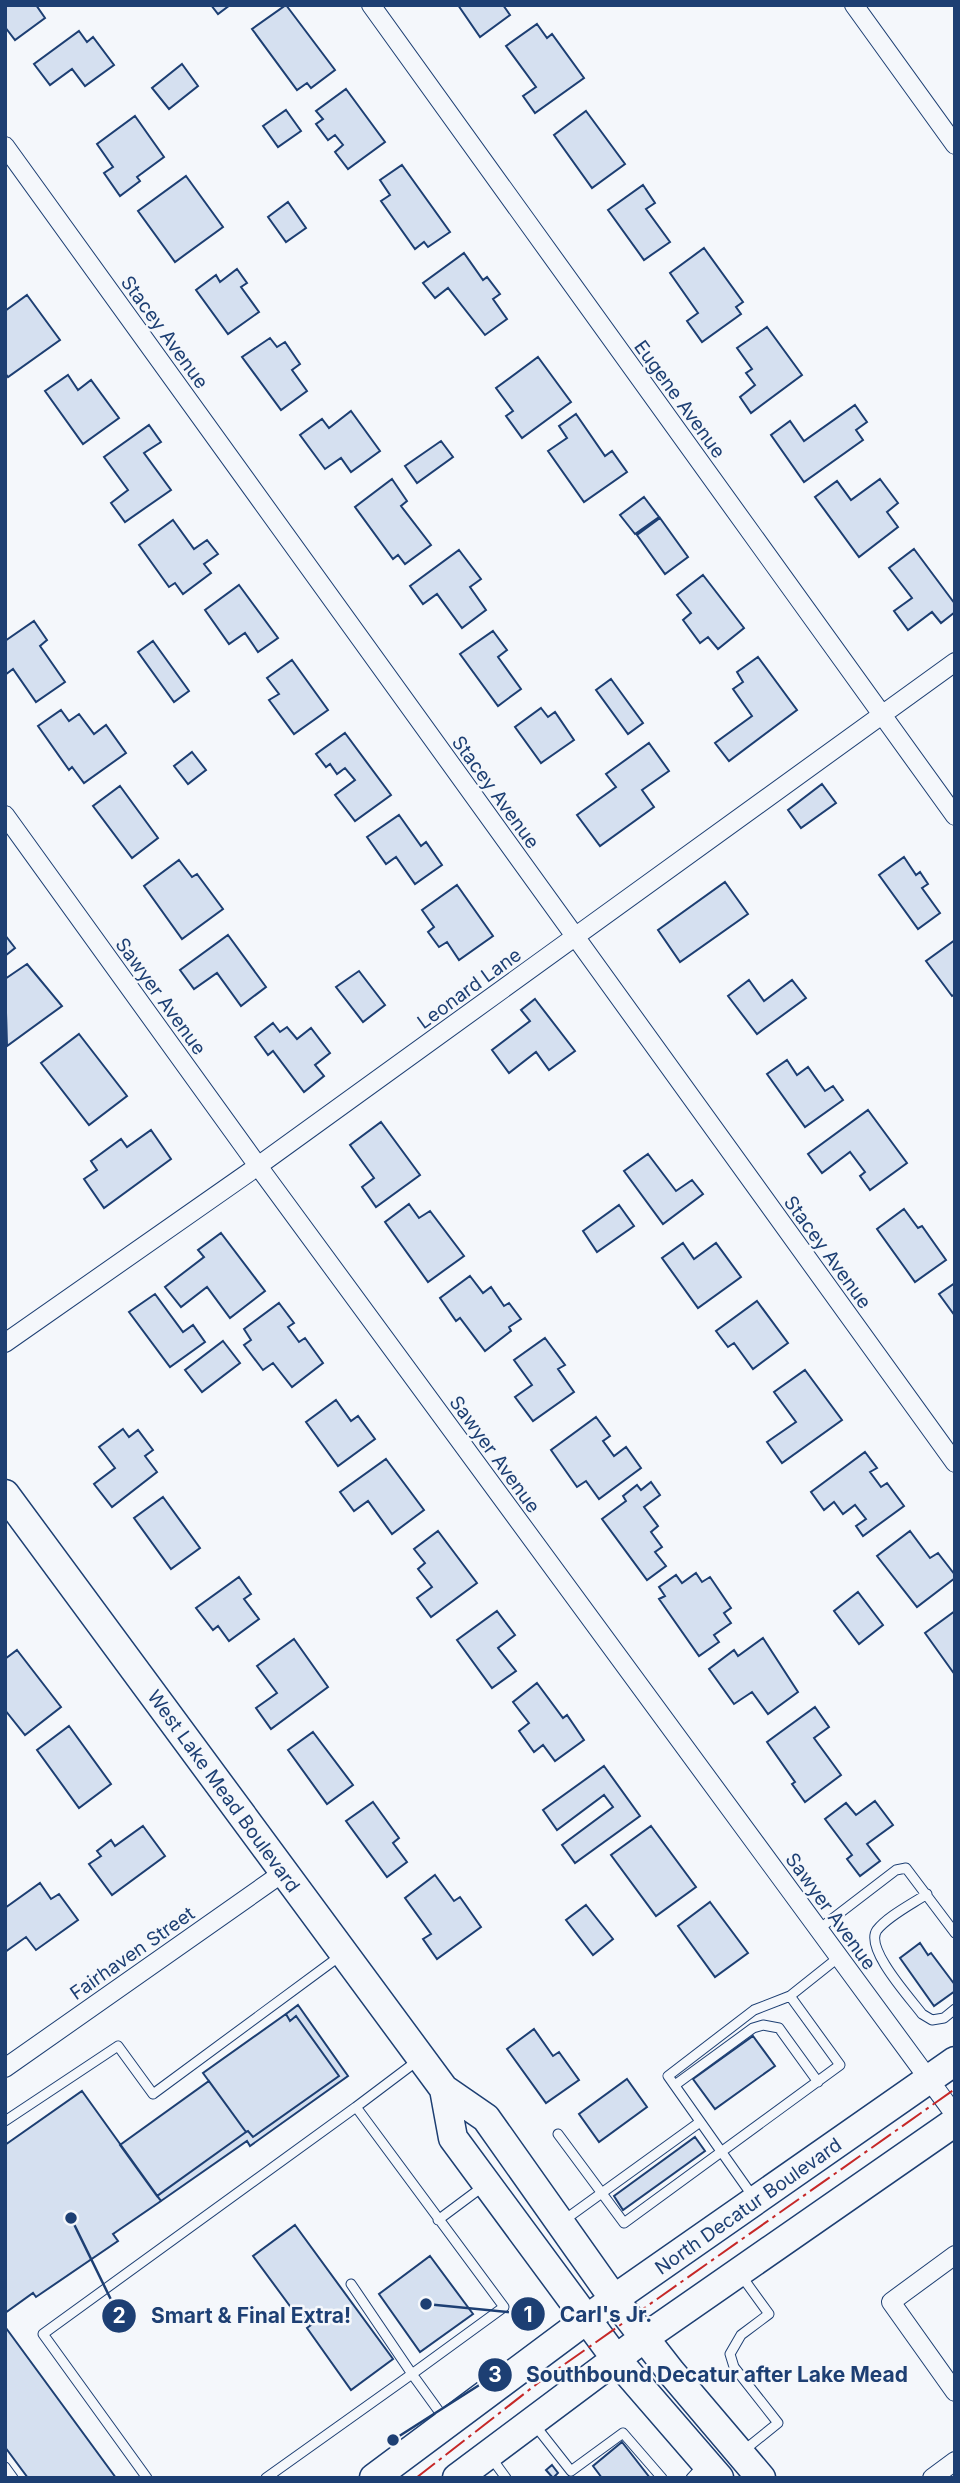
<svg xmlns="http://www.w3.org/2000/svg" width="960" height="2483" viewBox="0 0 960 2483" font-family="Inter,sans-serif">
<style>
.building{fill:#d5e0f0;stroke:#1d3f73;stroke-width:2}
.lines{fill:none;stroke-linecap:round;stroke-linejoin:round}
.service-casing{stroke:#1d3f73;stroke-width:11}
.minor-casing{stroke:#1d3f73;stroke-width:20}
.primary-casing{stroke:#1d3f73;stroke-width:31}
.service{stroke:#f4f7fb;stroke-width:9}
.minor{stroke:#f4f7fb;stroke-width:18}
.primary{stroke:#f4f7fb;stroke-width:28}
.power{stroke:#c62828;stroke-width:2;stroke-dasharray:24 5 3.5 5;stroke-linecap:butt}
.labels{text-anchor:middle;stroke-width:5;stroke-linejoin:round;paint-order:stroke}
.street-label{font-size:19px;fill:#1d3f73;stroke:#f4f7fb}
.leader{fill:none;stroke:#1d3f73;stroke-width:2.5}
.callout-dot{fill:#1d3f73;stroke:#f4f7fb;stroke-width:2.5}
.mark-label{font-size:21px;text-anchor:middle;font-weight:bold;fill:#fff}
.callout-label{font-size:21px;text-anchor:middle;font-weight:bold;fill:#1d3f73;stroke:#f4f7fb;stroke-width:5;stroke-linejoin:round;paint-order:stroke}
</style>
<rect width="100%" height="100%" fill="#f4f7fb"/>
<path class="building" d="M5 5H36L45 18 15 40 5 27Z
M211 5H230L218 14Z
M286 5 335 70 311 88 307 83 297 90 252 29Z
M458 5H503L510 15 480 37Z
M537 24 547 38 552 34 584 78 535 113 523 96 536 87 506 46Z
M79 31 87 42 93 37 114 65 85 86 72 69 50 85 34 64Z
M182 64 198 86 169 109 152 88Z
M346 89 385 142 348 169 335 152 343 145 335 135 328 140 316 124 323 119 316 111Z
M286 110 301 131 278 147 263 126Z
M586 111 625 164 592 188 554 135Z
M135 116 164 157 137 177 140 181 120 196 104 173 113 167 97 144Z
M402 165 450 232 428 247 424 242 415 249 381 201 390 195 380 180Z
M186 176 223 227 175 262 138 211Z
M643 185 655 203 646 209 670 242 644 260 608 210Z
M288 202 306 228 286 242 268 217Z
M704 248 743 302 736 307 741 314 702 342 687 321 698 313 670 273Z
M464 253 483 280 487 277 500 294 493 299 507 319 485 335 448 288 435 298 423 283Z
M237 269 247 283 241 287 259 312 228 334 196 290 216 275 220 282Z
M27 295 60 340 8 377 5 373V311Z
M767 327 802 375 751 413 740 397 755 385 746 373 752 369 737 348Z
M270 338 277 347 285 342 300 364 292 370 307 391 281 410 242 357Z
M538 357 571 402 522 438 506 416 513 411 496 388Z
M68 375 78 390 91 380 119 418 83 444 45 391Z
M855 405 867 422 856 430 863 440 804 482 771 435 790 421 804 441Z
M351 411 380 451 351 472 341 458 325 469 300 435 322 419 329 428Z
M576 414 605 456 612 451 627 472 584 502 548 451 567 438 559 426Z
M149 425 161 442 144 453 171 490 125 522 111 503 128 490 104 457Z
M441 441 453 457 417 483 405 466Z
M392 479 407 501 401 506 431 545 405 564 398 555 393 559 355 507Z
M880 479 898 503 887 512 898 527 859 557 815 497 837 481 851 500Z
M644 497 659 517 635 534 620 515Z
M660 518 688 557 665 574 637 535Z
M173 520 194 549 207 540 218 554 204 564 211 573 183 594 175 583 169 587 139 545Z
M914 549 955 604V612L941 623 932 612 908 630 894 611 912 598 889 568Z
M459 550 481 579 470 587 486 610 462 628 437 594 423 604 410 586Z
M703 575 744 628 718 649 708 637 700 643 683 620 691 613 677 595Z
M239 585 278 638 258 652 245 633 229 644 205 610Z
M34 621 47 640 40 646 65 682 36 702 13 669 5 675V641Z
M493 631 507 650 498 657 521 689 498 706 460 654Z
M153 641 189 691 174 702 138 652Z
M758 657 797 710 729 761 715 743 752 716 733 689 743 682 737 672Z
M292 660 328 710 294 734 269 700 279 694 267 678Z
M611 679 643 723 628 734 596 690Z
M541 708 548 717 555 712 574 740 541 763 515 727Z
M61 710 69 721 79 714 94 734 106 725 126 753 84 783 72 767 69 770 38 726Z
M345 733 391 795 355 821 335 795 355 780 345 768 337 774 330 764 326 767 316 754Z
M649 743 669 771 642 790 654 807 600 846 577 815 616 787 606 774Z
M192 752 206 770 188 784 174 766Z
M822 784 836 803 801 828 788 810Z
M120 786 158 838 132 858 93 806Z
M399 815 421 846 426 842 442 865 415 884 396 857 386 864 367 837Z
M904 857 916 875 920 872 928 884 922 888 940 913 918 929 879 875Z
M179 860 192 877 197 874 223 909 182 939 144 886Z
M725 882 748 914 680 962 658 930Z
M457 885 493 936 459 960 447 942 439 947 428 932 434 927 422 910Z
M5 935 15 948 5 956Z
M228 935 266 987 241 1006 217 973 194 989 180 970Z
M955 940V994L952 996 926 961Z
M27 964 62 1006 7 1046 5 979Z
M359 971 385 1005 363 1022 336 987Z
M749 980 764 1001 792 980 806 998 757 1034 728 996Z
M535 999 575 1051 549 1070 536 1052 509 1073 492 1050 530 1021 521 1010Z
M273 1023 280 1032 287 1027 297 1039 311 1028 330 1053 315 1065 324 1076 304 1092 273 1051 268 1055 255 1037Z
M79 1034 127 1096 89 1125 41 1063Z
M787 1060 797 1075 808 1067 825 1091 833 1086 843 1100 805 1127 767 1074Z
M868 1110 907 1163 870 1190 860 1176 865 1172 850 1152 822 1173 808 1154Z
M381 1122 420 1175 376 1207 362 1187 374 1178 350 1145Z
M151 1130 171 1159 104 1208 84 1179 97 1170 91 1161 121 1139 127 1147Z
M648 1154 676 1191 692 1180 703 1194 663 1224 624 1171Z
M409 1204 419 1218 430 1211 464 1256 428 1282 385 1222Z
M619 1205 634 1226 597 1252 583 1231Z
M904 1209 918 1228 922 1226 946 1260 915 1282 877 1229Z
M221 1233 265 1291 230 1318 207 1287 181 1307 165 1287 204 1257 198 1250Z
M683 1243 694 1259 716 1243 741 1277 698 1308 662 1258Z
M470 1276 483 1293 491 1287 504 1306 509 1303 521 1319 509 1327 511 1331 485 1351 460 1318 456 1321 440 1298Z
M955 1283V1316L939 1294Z
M155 1294 183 1332 193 1325 205 1342 170 1367 129 1312Z
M757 1301 788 1343 753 1369 734 1343 728 1347 716 1331Z
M279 1303 294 1323 288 1327 299 1342 305 1338 323 1363 292 1387 273 1363 263 1370 244 1345 251 1340 244 1329Z
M545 1338 565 1365 558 1369 574 1392 533 1421 515 1397 532 1385 514 1360Z
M223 1341 240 1363 202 1392 185 1370Z
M805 1370 842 1420 782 1463 767 1442 796 1422 774 1392Z
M336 1400 351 1421 358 1416 375 1439 338 1466 306 1422Z
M596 1417 610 1436 603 1441 614 1456 626 1447 641 1468 599 1499 586 1481 577 1487 551 1450Z
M123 1429 129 1437 138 1430 153 1450 145 1456 157 1472 112 1507 94 1484 115 1468 99 1447Z
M865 1452 877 1468 870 1472 881 1487 887 1483 904 1506 863 1536 856 1526 866 1519 855 1505 843 1514 834 1502 824 1510 811 1492Z
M386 1459 424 1510 392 1534 368 1501 354 1511 340 1492Z
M651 1482 660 1495 644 1507 658 1526 651 1532 662 1547 655 1552 666 1566 647 1580 602 1519 626 1501 623 1496 637 1485 641 1490Z
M163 1497 200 1548 171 1569 134 1518Z
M438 1531 477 1583 431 1617 417 1598 432 1587 418 1569 425 1563 414 1549Z
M910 1531 930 1558 938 1553 955 1575V1578L917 1607 877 1556Z
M696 1573 702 1582 710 1577 731 1608 724 1613 731 1623 714 1635 719 1642 699 1656 659 1599 665 1596 659 1587 676 1575 682 1583Z
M239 1577 251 1594 244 1599 259 1619 229 1641 218 1626 213 1630 196 1608Z
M858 1592 883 1625 859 1644 834 1611Z
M497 1611 515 1635 498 1648 516 1671 492 1688 457 1640Z
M955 1611V1675L925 1633Z
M763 1638 798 1692 768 1714 752 1692 734 1704 709 1669 734 1650 738 1656Z
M294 1639 328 1687 271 1729 256 1708 277 1693 257 1666Z
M17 1650 61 1707 25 1735 5 1710V1659Z
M537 1683 563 1718 567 1715 584 1740 555 1761 543 1745 534 1752 519 1731 529 1723 513 1702Z
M815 1707 829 1727 814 1738 841 1775 805 1802 792 1784 795 1782 767 1742Z
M69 1726 111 1784 79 1808 37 1750Z
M313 1732 353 1785 327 1804 288 1750Z
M604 1766 640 1816 575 1863 562 1845 613 1807 604 1795 557 1830 543 1810Z
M875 1801 893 1825 867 1844 880 1861 860 1876 847 1859 852 1855 825 1819 846 1803 856 1815Z
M373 1802 399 1838 393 1843 407 1862 387 1877 346 1821Z
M143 1826 165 1856 112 1895 89 1864 101 1856 97 1851 111 1840 115 1846Z
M651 1826 696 1887 656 1916 611 1855Z
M435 1875 454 1901 460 1897 481 1927 437 1959 423 1939 431 1934 405 1898Z
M40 1883 51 1899 59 1894 78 1920 36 1950 26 1937 5 1952V1908Z
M710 1902 748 1953 715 1977 678 1926Z
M586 1905 613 1939 593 1955 566 1920Z
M920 1943 928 1955 931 1953 955 1985V1991L934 2006 900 1958Z
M298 2005 348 2076 250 2146 247 2141 161 2201 157 2196 246 2132 248 2131 253 2137 339 2076 296 2016 290 2021 286 2014Z
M286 2014 290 2021 296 2016 339 2076 253 2137 248 2131 246 2132 203 2073Z
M534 2029 553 2056 559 2052 579 2080 546 2103 507 2049Z
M753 2036 775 2066 715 2109 693 2079Z
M627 2079 647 2107 599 2142 579 2114Z
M209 2081 246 2132 157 2196 120 2145Z
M82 2091 161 2201 113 2234 118 2241 36 2297 33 2293 5 2313V2145Z
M695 2137 705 2151 623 2210 614 2196Z
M295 2225 393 2359 351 2390 307 2328 311 2325 303 2314 298 2317 253 2256Z
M430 2256 473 2314 420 2352 379 2294Z
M6 2328 116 2478H28L5 2447Z
M622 2442 650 2478H602L593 2466Z
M552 2465 558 2473 553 2478 546 2470Z"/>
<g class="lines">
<g class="service-casing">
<path id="service" d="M927 1894C912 1904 888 1916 877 1930 864 1948 910 1998 922 2014L932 2020 944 2018 955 2009
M819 1929 896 1870 906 1868 955 1933
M417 2061 356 2107 504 2307 412 2374 446 2421
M675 2085 753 2028 763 2025 779 2028 818 2082
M5 2121 118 2046 153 2094 340 1956
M558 2134 624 2223 840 2065 790 1996
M754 2198 668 2076 754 2010 790 1996 839 1957
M438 2220 485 2185
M563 2221 700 2122
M740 2274 769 2314 741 2335 730 2354 734 2367 778 2423 742 2452
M534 2424 571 2471 623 2433 662 2478
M490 2456 506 2478
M5 2467 13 2478
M147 2478 43 2334 356 2107
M266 2478 412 2374 351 2284
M691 2478 704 2464"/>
</g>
<g class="minor-casing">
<path id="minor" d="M371 5 955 816
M854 5 955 145
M5 146 955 1463
M5 815 258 1166 955 2115
M5 1343 258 1166 955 662
M5 2068 284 1872
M955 2255 891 2302 955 2392
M932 2478 955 2461"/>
</g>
<g class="primary-casing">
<path id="primary" d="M5 1494 444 2089 486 2118 614 2299 671 2372 761 2478
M444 2089 453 2138 616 2359 719 2478
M374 2478 614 2299 955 2061
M457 2478 644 2338 955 2122"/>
</g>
<use href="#service" class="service"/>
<use href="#minor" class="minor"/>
<use href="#primary" class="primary"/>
<path class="power" d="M416 2478 538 2383 955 2089"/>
</g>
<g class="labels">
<g class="street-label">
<text transform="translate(165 332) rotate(54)" y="7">Stacey Avenue</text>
<text transform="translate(680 399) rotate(54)" y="7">Eugene Avenue</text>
<text transform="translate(496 792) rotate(54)" y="7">Stacey Avenue</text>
<text transform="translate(469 988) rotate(-36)" y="7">Leonard Lane</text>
<text transform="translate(161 996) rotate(54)" y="7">Sawyer Avenue</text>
<text transform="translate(828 1252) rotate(54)" y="7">Stacey Avenue</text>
<text transform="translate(495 1454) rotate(54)" y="7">Sawyer Avenue</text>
<text transform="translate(224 1791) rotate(54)" y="7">West Lake Mead Boulevard</text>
<text transform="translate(831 1911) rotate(54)" y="7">Sawyer Avenue</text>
<text transform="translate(132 1953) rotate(-35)" y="7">Fairhaven Street</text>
<text transform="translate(748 2206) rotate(-35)" y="7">North Decatur Boulevard</text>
</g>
</g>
<path class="leader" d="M426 2304L528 2314M71 2218L119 2316M393 2440L495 2375"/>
<g class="callout-dot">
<circle cx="426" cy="2304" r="7"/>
<circle cx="71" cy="2218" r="7"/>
<circle cx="393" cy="2440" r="7"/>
<circle cx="528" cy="2314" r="18"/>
<circle cx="119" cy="2316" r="18"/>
<circle cx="495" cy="2375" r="18"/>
</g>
<g class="mark-label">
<text x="528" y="2322">1</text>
<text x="119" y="2323">2</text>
<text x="495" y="2382">3</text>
</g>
<g class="callout-label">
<text x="606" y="2322">Carl's Jr.</text>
<text x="251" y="2323">Smart &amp; Final Extra!</text>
<text x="717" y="2382">Southbound Decatur after Lake Mead</text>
</g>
<rect width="960" height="2483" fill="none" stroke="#1d3f73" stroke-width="14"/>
</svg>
